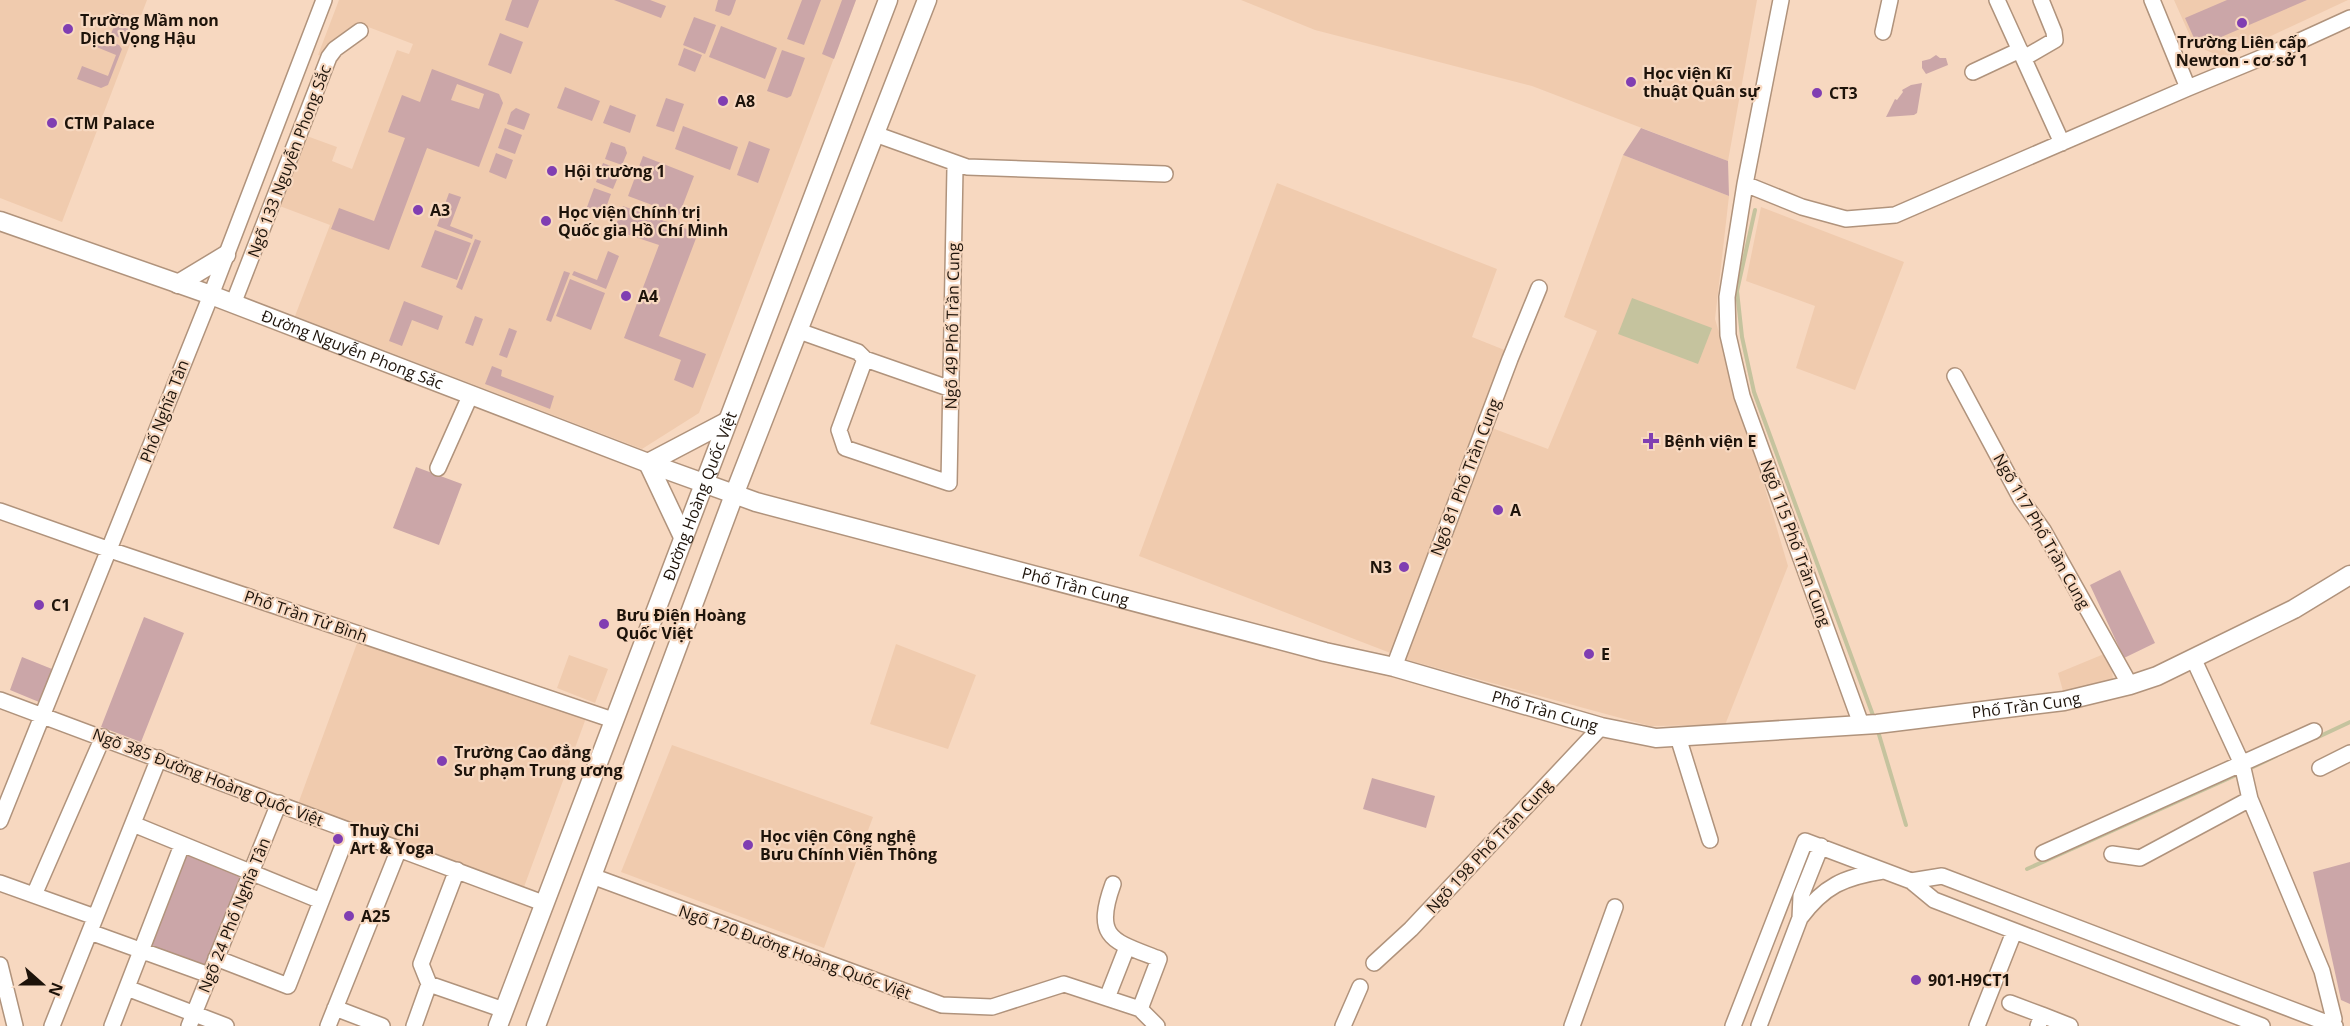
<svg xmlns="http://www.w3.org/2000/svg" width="2350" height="1026" viewBox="0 0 2350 1026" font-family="'Open Sans',sans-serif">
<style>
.built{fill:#f0cbae}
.green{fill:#cba6a8;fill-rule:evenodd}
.water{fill:#c5c39e}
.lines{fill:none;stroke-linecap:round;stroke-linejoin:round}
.stream{stroke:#c5c39e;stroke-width:4}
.minor-casing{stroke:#b0937c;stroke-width:18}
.major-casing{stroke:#b0937c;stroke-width:21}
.minor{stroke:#fff;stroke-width:15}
.major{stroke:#fff;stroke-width:18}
.poi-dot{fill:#803eb2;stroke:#f7d8c0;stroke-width:2}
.labels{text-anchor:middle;stroke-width:4.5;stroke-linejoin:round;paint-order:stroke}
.poi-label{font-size:16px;font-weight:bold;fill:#1d130a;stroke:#f7d8c0;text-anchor:start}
.street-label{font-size:16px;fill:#1d130a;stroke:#f7d8c0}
</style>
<rect width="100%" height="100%" fill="#f7d8c0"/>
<path class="built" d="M0 0H147L62 222 0 198Z
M339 0H856L699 413 642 449 295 316 330 225 277 205 304 135 337 147 332 161 352 169 397 50 409 54 413 44 363 25 324 57 318 55Z
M1241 0H1757L1728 161 1532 86 1315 30Z
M2174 0H2348L2224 58 2194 45Z
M1623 155 1729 196 1715 319 1788 566 1725 725 1650 726 1404 659 1492 428 1548 449 1597 331 1564 317Z
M1277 183 1497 269 1472 337 1507 351 1393 654 1139 556Z
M1761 207 1904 262 1855 390 1796 368 1815 306 1746 281Z
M360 635 586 718 524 887 298 804Z
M896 644 976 675 948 749 870 724Z
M2104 654 2112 668 2113 681 2063 691 2058 673Z
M569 655 608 669 595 703 557 688Z
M672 745 873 817 824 948 621 872Z"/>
<path class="green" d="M512 0H539L528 28 505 20Z
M614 0H650L666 6 661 18Z
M718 0H736L731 14 729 16 715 11Z
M802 0H821L804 45 787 39Z
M842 0H856L834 59 822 54Z
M2227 0H2307L2198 47 2185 18Z
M119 13 133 18 125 40 111 34Z
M694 17 716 25 705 54 683 45Z
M721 26 777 48 765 79 709 57Z
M500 33 523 42 511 74 488 65Z
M97 37 119 45 122 49 108 85 101 88 77 79 82 66 108 76 116 55 94 46Z
M684 48 702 55 695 72 678 65Z
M782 50 805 58 791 96 787 98 767 91Z
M1936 55 1940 58H1946L1948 65 1926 74 1922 68V61L1930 59Z
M432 69 499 94 503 103 479 167 427 148 389 250 331 229 339 208 374 221 405 138 388 132 402 95 420 102ZM457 84 484 94 479 109 451 100Z
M1922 83 1917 113 1914 115 1886 117 1895 99 1897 100 1903 92 1902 90 1911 85Z
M565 87 600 101 592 121 557 108Z
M666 98 684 104 674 132 656 126Z
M610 105 636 115 630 133 603 123Z
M516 108 530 114 524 130 507 124 511 112Z
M683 126 738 147 730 170 675 149Z
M505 128 522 135 515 154 498 148Z
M1641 128 1728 161 1729 196 1623 155Z
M749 141 770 149 758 183 737 175Z
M611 142 625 147 627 153 622 165 605 159Z
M496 153 513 160 506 179 489 172Z
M643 156 694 176 679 215 628 196Z
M603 163 621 170 613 189 596 182Z
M594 188 611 194 604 213 587 207Z
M449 193 461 197 450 226 473 235 472 239 437 226Z
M623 206 698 233 659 336 706 354 693 388 674 380 681 360 624 338 659 245 614 230Z
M435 230 471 243 457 280 421 267Z
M475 239 481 241 462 290 456 287Z
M608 251 619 256 606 289 572 275 574 271 597 280Z
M564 271 570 273 551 322 546 320Z
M570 279 605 293 591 330 556 316Z
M404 301 443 316 438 330 412 320 402 346 389 341Z
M475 316 483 319 473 346 465 343Z
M509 328 517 331 507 358 499 355Z
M492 366 502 370 501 376 554 396 550 409 485 384Z
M416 467 462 484 439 545 393 528Z
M2120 570 2155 643 2124 658 2090 585Z
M144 617 184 633 141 742 101 727Z
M22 657 52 669 39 702 10 690Z
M1372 778 1435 796 1426 828 1363 809Z
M186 852 241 874 205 966 149 945Z
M2350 862V1004L2341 1000 2313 872Z"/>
<path class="water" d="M1632 298 1712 328 1698 364 1618 334Z"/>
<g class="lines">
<path class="stream" d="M1755 210 1737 291 1742 337 1754 392 1874 718
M1877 728 1906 825
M2316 738 2350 722
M2253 767 2276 756
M2027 869 2234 776"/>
<g class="minor-casing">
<path id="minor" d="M1781 0 1745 184 1727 297 1728 335 1742 396 1861 724
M1997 0 2062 143
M2152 0 2188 88
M1883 32 1890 0
M2024 58 2055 40 2054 32 2041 0
M1973 72 2020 50
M875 134 967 167 1165 174
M1745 184 1802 207 1846 219 1895 215 2188 88 2280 50 2350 18
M233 304 329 57 335 49 360 31
M799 331 858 352 865 359 951 389
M865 359 839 430 845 448 949 483 955 168
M1955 376 2021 499 2043 530 2130 685
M438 468 471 394
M0 511 110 550 613 720
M2193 658 2242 764 2250 799 2322 971 2334 1019
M1394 667 1510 359 1539 288
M0 700 543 903
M1678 737 1710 840
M2320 768 2350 753
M0 821 211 295 324 0
M133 824 321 901
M2043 853 2314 731
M2112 854 2140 858 2250 799
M592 876 942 1005 992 1007 1064 984 1140 1009 1157 1026
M1911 881 1942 876 2335 1026
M0 883 95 917
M1113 884C1093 939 1113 941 1159 959L1140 1009
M34 895 103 737
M1800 918C1824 886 1844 877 1883 871
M90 932 209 975
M216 958 288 986 349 830
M1374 963 1411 929 1601 727
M0 965 15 1026
M429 984 504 1010
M127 988 226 1026
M1107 998 1127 947
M2010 1003 2042 1015
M335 1008 382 1026
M52 1026 159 758
M112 1026 182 845
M189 1026 279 803
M328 1026 399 849
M414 1026 429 984 421 964 457 870
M1343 1026 1360 987
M1572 1026 1615 907
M1733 1026 1805 841 1911 881 1934 900 2262 1026
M1759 1026 1800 918 1801 896 1821 846
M1977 1026 2014 932
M2038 1026 2042 1015 2070 1026"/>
</g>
<g class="major-casing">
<g id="major">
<path id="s1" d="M0 221 211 295 648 463 756 502 1325 652 1394 667 1601 727 1656 738 1877 724 2064 701 2130 685 2157 676 2294 609 2350 575"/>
<path d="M178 284 226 255"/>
<path d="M648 463 726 422"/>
<path d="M648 463 683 537"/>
<path id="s2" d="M498 1026 888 0"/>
<path d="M536 1026 734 495 927 0"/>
</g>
</g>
<use href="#minor" class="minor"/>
<use href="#major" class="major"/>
</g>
<g class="poi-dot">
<circle cx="2242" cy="23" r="6"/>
<circle cx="68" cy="29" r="6"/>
<circle cx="1631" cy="82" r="6"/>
<circle cx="1817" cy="93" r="6"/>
<circle cx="723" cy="101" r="6"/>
<circle cx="52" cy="123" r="6"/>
<circle cx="552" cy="171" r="6"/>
<circle cx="418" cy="210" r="6"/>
<circle cx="546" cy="221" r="6"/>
<circle cx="626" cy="296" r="6"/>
<path d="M1648 432h6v6h6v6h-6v6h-6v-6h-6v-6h6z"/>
<circle cx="1498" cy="510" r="6"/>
<circle cx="1404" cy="567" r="6"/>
<circle cx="39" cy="605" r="6"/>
<circle cx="604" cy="624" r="6"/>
<circle cx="1589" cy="654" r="6"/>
<circle cx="442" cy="761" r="6"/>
<circle cx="338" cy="839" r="6"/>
<circle cx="748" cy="845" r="6"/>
<circle cx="349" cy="916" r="6"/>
<circle cx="1916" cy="980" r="6"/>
</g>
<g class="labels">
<g class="poi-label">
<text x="80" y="26">Trường Mầm non<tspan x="80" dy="18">Dịch Vọng Hậu</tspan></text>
<text x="2242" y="48" text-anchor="middle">Trường Liên cấp<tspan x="2242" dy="18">Newton - cơ sở 1</tspan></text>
<text x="1643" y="79">Học viện Kĩ<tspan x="1643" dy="18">thuật Quân sự</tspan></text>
<text x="1829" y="99">CT3</text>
<text x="735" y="107">A8</text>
<text x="64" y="129">CTM Palace</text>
<text x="564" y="177">Hội trường 1</text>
<text x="430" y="216">A3</text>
<text x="558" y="218">Học viện Chính trị<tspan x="558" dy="18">Quốc gia Hồ Chí Minh</tspan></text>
<text x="638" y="302">A4</text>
<text x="1664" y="447">Bệnh viện E</text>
<text x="1510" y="516">A</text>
<text x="1392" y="573" text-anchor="end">N3</text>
<text x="51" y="611">C1</text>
<text x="616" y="621">Bưu Điện Hoàng<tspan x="616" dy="18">Quốc Việt</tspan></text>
<text x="1601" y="660">E</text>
<text x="454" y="758">Trường Cao đẳng<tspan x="454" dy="18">Sư phạm Trung ương</tspan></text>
<text x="350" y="836">Thuỳ Chi<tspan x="350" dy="18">Art &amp; Yoga</tspan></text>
<text x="760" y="842">Học viện Công nghệ<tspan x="760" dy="18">Bưu Chính Viễn Thông</tspan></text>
<text x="361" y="922">A25</text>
<text x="1928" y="986">901-H9CT1</text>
</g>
<g class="street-label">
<text transform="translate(289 161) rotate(-69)" y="6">Ngõ 133 Nguyễn Phong Sắc</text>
<text transform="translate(952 326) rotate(-89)" y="6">Ngõ 49 Phố Trần Cung</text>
<text dy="6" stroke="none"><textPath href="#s1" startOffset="375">Đường Nguyễn Phong Sắc</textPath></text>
<text transform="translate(164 411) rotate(-69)" y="6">Phố Nghĩa Tân</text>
<text transform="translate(1465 477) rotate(-69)" y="6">Ngõ 81 Phố Trần Cung</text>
<text dy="6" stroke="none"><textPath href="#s2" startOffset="567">Đường Hoàng Quốc Việt</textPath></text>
<text transform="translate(2042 531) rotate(60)" y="6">Ngõ 117 Phố Trần Cung</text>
<text transform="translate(1796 543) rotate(70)" y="6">Ngõ 115 Phố Trần Cung</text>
<text dy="6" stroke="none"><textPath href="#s1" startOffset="1137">Phố Trần Cung</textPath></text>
<text transform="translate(306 616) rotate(19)" y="6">Phố Trần Tử Bình</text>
<text dy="6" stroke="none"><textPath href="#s1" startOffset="2109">Phố Trần Cung</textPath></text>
<text dy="6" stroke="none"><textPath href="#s1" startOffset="1623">Phố Trần Cung</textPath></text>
<text transform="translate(208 777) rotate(21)" y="6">Ngõ 385 Đường Hoàng Quốc Việt</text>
<text transform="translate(1489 846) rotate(-47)" y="6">Ngõ 198 Phố Trần Cung</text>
<text transform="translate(234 915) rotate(-68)" y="6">Ngõ 24 Phố Nghĩa Tân</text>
<text transform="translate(795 952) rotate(20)" y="6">Ngõ 120 Đường Hoàng Quốc Việt</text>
</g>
</g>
<g transform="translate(42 984) rotate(111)" stroke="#f7d8c0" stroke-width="4.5" paint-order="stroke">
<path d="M0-4.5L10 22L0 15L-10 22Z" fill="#1d130a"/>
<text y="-9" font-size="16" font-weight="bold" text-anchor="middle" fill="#1d130a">N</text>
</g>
</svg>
